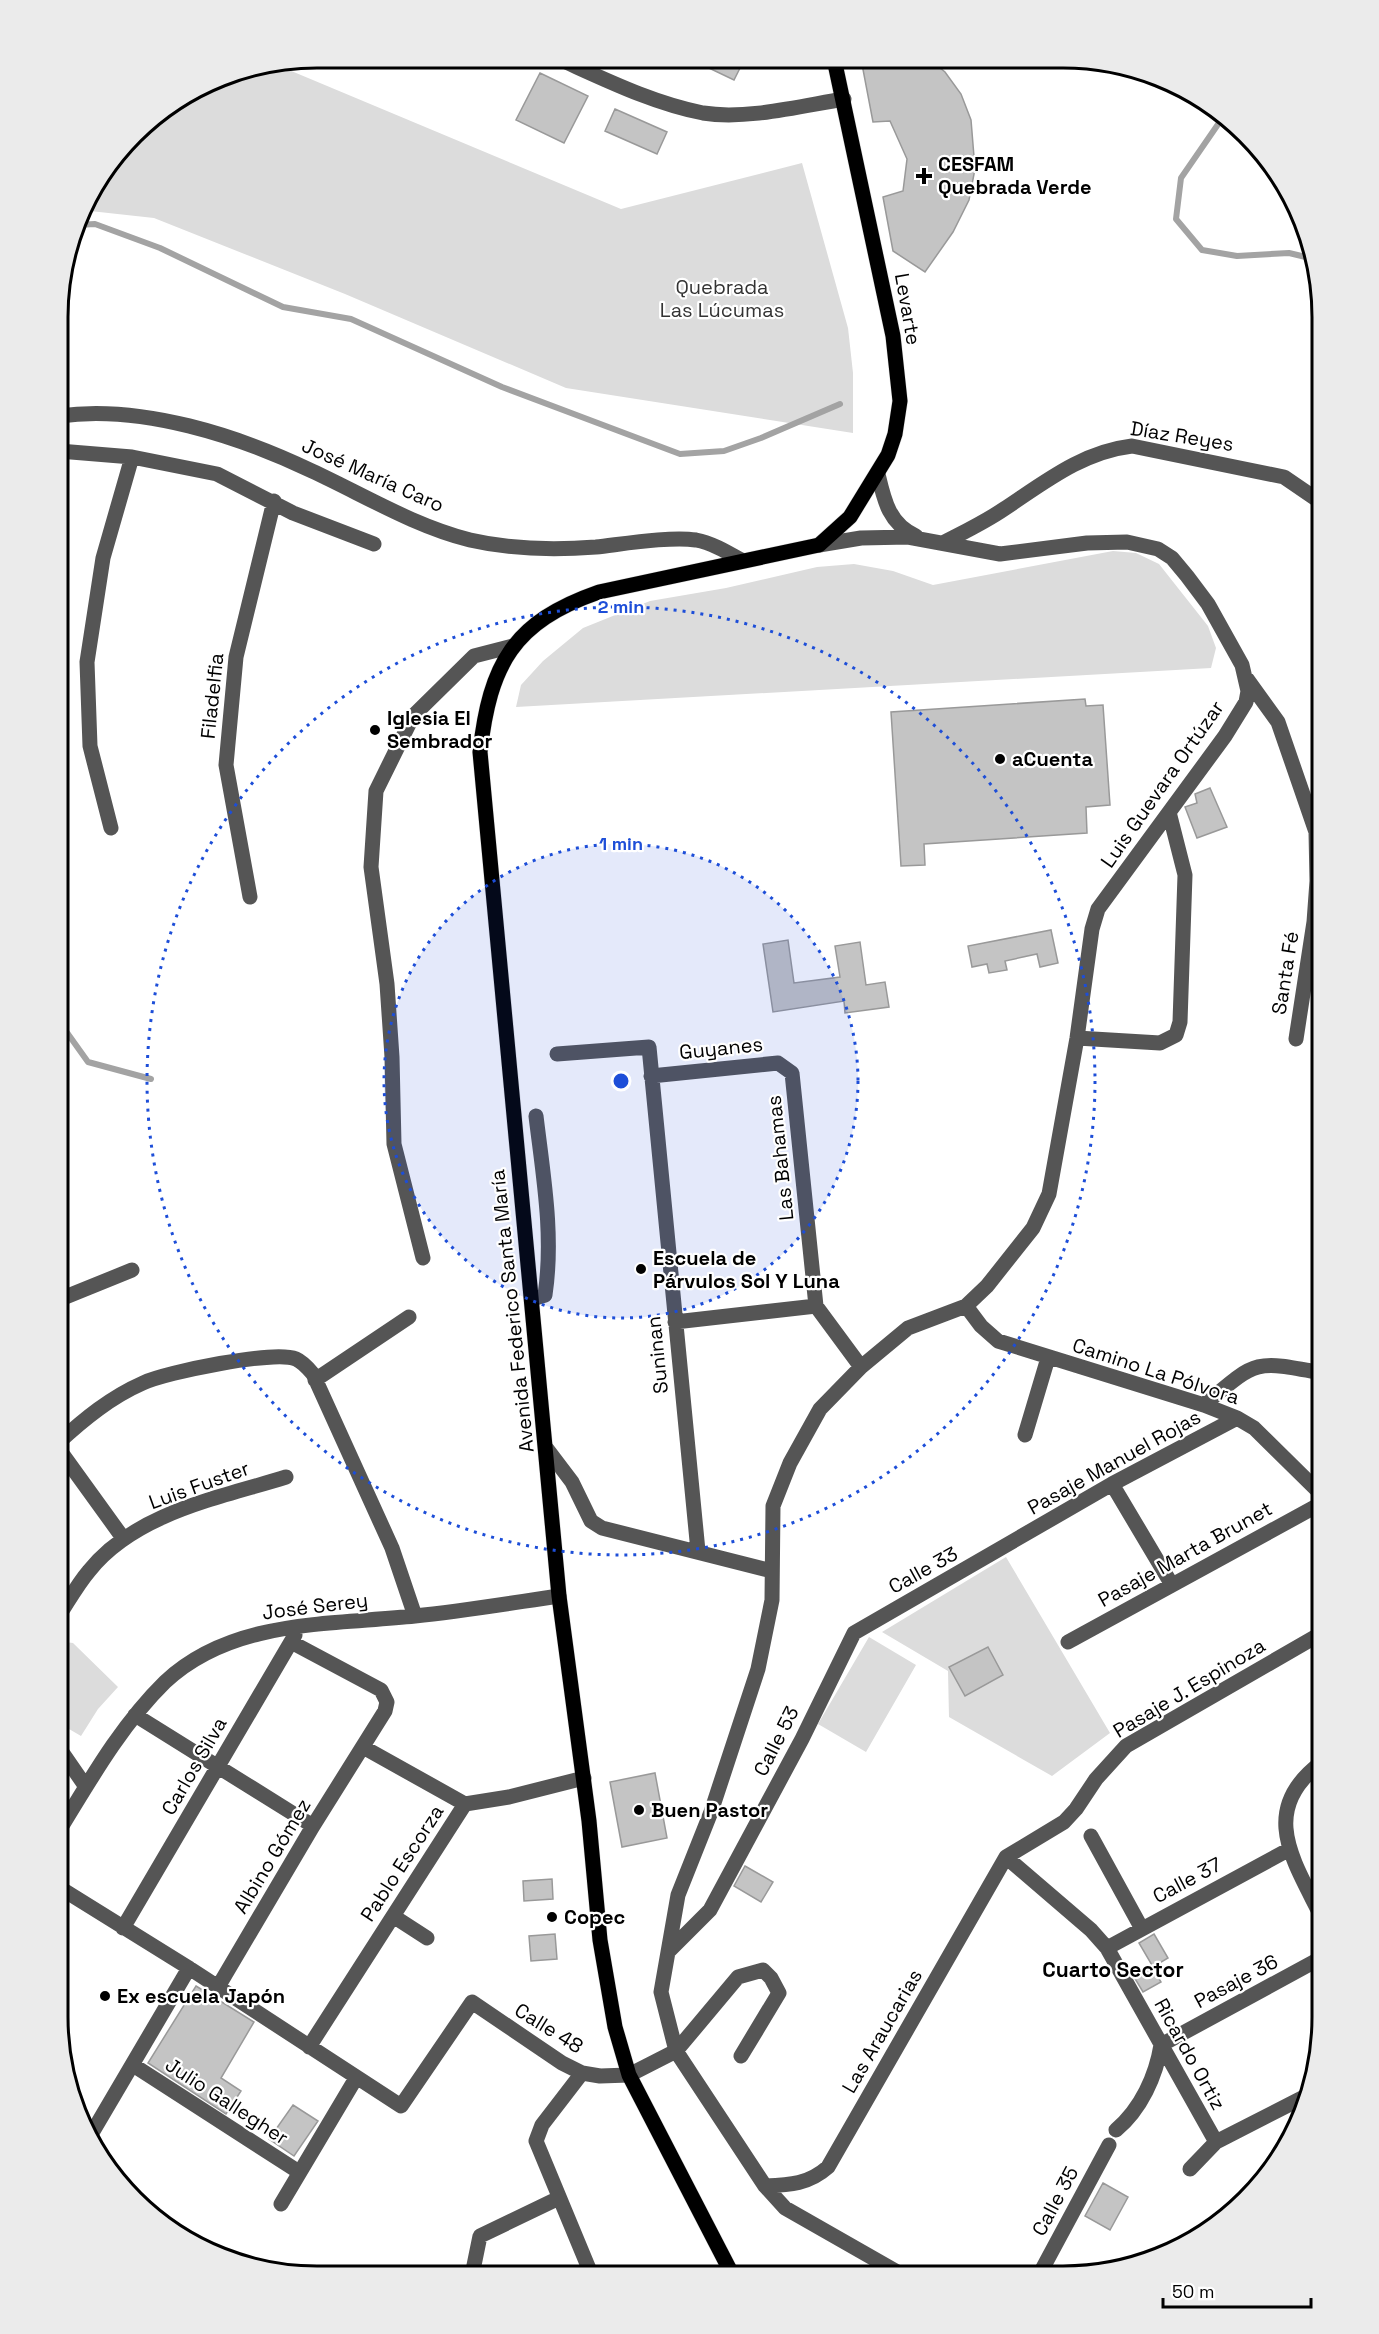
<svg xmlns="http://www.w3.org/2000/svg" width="1379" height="2334" viewBox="0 0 1379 2334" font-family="'Space Grotesk',sans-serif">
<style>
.green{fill:#dcdcdc}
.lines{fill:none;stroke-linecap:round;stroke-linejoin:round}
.stream{stroke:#a3a3a3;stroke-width:6}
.building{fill:#c4c4c4;stroke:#999;stroke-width:1.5}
.major-casing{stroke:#dbdbdb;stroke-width:16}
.minor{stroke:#555;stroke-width:15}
.major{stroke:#000;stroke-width:15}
.ring{fill:none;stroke:#1d4ed8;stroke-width:3;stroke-dasharray:3 6}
.poi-dot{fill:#000;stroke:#fff;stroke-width:2}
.labels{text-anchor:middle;stroke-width:4.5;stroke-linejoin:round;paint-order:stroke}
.poi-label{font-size:20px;font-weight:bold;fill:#000;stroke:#fff;text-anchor:start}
.park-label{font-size:20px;fill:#333;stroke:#fff}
.street-label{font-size:20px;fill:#000;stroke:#fff}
.neighbourhood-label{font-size:21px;font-weight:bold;fill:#000;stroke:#fff}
.rim{fill:none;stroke:#000;stroke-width:3}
.centre{fill:#1d4ed8;stroke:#fff;stroke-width:3}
.ring-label{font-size:18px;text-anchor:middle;font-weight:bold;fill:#1d4ed8;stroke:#fff;stroke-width:4.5;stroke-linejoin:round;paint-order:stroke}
</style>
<rect width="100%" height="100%" fill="#fff"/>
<path class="green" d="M277 65 621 209 802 163 848 328 853 373V433L566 388 345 294 154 218 81 210 84 201 145 122 217 77Z
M1113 551 1136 553 1159 564 1208 626 1216 648 1211 668 516 707 521 685 543 661 583 628 650 601 726 588 817 567 854 564 893 571 933 585Z
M1006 1557 1110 1733 1052 1776 949 1717 948 1671 882 1632Z
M869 1637 916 1665 866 1752 818 1724Z
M57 1641 73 1643 118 1687 98 1709 81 1736 57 1722Z"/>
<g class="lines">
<path class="stream" d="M1222 112 1221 120 1181 178 1176 219 1202 250 1237 256 1289 253 1310 258
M77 225 95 224 160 248 283 307 351 319 502 387 680 454 724 451 761 438 840 404
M58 1020 88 1062 151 1079"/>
</g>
<path class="building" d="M688 58H745L734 80Z
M861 59H929L945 72 961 94 971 120 975 169 969 200 953 232 925 272 893 251 883 197 903 191 907 159 890 121 873 122Z
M540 73 588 96 564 143 516 120Z
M615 109 667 132 657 154 605 131Z
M1085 699 1086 706 1103 705 1110 805 1086 807 1087 833 924 844 925 865 901 866 891 712Z
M1210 788 1227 827 1197 838 1185 807 1197 803 1195 794Z
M1051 930 1058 963 1040 967 1037 954 1005 961 1007 970 989 973 987 964 972 967 968 946Z
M788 940 794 983 840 977 835 946 860 942 866 985 885 982 889 1007 845 1013 844 1001 773 1012 763 944Z
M988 1647 1003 1675 965 1696 949 1667Z
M655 1773 667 1838 622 1847 610 1782Z
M745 1866 773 1882 761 1902 734 1886Z
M552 1879 553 1899 524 1901 523 1881Z
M555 1934 557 1959 531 1961 529 1936Z
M1154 1934 1168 1958 1153 1967 1139 1943Z
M1152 1967 1161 1982 1143 1992 1134 1977Z
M196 1986 254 2022 221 2078 241 2091 226 2114 148 2063Z
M293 2105 318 2121 294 2156 269 2139Z
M1103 2183 1128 2197 1110 2230 1085 2216Z"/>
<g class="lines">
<g class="major-casing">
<path id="major" d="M733 2276 629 2075 615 2027 600 1940 589 1821 559 1596 480 752C490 664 513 622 599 592L819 545 850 517 888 455 895 434 900 401 893 336 834 59"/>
</g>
<path class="minor" d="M557 58C604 79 652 103 703 113 746 120 801 106 844 99
M59 416C141 404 239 436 312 471 364 495 414 526 470 540 509 549 556 550 596 547 623 544 671 536 696 540 712 543 727 552 741 560
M59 451 132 457 217 474 293 513 374 544
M878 474C884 500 889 524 916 536
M943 543C964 532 985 522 1004 509 1045 482 1082 452 1132 446L1284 477 1322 503
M819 545 861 538 908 537 1000 554 1087 543 1127 542 1158 549 1172 558 1187 576 1208 604 1242 665 1248 691 1246 702 1225 736 1098 909 1092 929 1077 1038 1049 1194 1033 1228 987 1286 966 1306 908 1328 861 1367 820 1409 790 1463 773 1506 772 1600 758 1669 711 1812 678 1895 661 1992 676 2051 765 2186 785 2208 906 2277
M1247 679 1278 722 1316 832 1317 881 1314 922 1296 1039
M111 828 90 746 87 662 103 558 132 457
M250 897 226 765 236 657 274 501
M1077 1038 1160 1043 1176 1035 1180 1022 1185 875 1169 812
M557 1054 649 1047 698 1551
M651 1076 778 1063 792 1073 816 1306 861 1367
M423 1258 394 1144 392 1057 387 984 371 867 376 791 413 716 474 656 513 646
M532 1299 545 1295C554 1235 543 1175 536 1116
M58 1300 132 1270
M966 1306 981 1326 998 1341 1204 1405 1237 1418 1254 1428 1322 1495
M675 1322 816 1306
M315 1380 409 1317
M1204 1405C1257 1360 1253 1360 1322 1373
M1025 1435 1048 1358
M58 1443C84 1419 111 1397 143 1383 167 1372 274 1350 296 1359 303 1362 308 1368 313 1374L392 1548 415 1616
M58 1448 123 1538
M547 1449 572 1482 591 1521 602 1528 772 1571
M1112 1484 1172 1585
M58 1617C68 1602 77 1585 89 1571 135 1513 219 1498 286 1477
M1068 1642 1322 1503
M135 1715 313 1826
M57 1745 86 1787
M363 1747 465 1804
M57 1834C89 1782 121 1725 165 1682 232 1619 330 1625 415 1616 463 1611 511 1603 559 1596
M1091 1836 1142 1929
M1006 1857 1091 1930 1107 1948 1216 2142
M57 1886 189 1968 401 2106 472 2002 562 2063 582 2073 600 2076 629 2075 676 2051 738 1977 763 1970 771 1978 779 1993 741 2056
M393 1916 427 1938
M1321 1916C1294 1861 1257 1810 1322 1762
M123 1928 295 1635
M1107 1948 1288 1850
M668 1952 710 1910 802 1739 854 1633 1112 1484 1237 1418
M218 1987 313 1826 385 1711 387 1702 381 1690 291 1642
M309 2047 465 1804 509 1797 584 1778
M133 2065 299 2172
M582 2073 542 2125 536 2141 592 2276
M1116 2130C1141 2109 1156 2076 1161 2045L1321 1958
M89 2138 189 1968
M1190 2169 1216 2142 1308 2095
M765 2186C790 2185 809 2184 828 2167L1006 1857 1064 1822 1076 1809 1096 1779 1126 1746 1322 1633
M281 2204 356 2078
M472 2275 480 2236 559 2198
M1038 2277 1109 2145"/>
<use href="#major" class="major"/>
</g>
<circle cx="621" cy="1081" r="237" fill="#1d4ed8" fill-opacity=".12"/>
<g class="ring">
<circle cx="621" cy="1081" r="237"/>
<circle cx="621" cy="1081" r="474"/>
</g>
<g class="poi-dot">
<path d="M921 167h6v6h6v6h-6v6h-6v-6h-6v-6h6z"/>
<circle cx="375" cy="730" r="6"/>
<circle cx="1000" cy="759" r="6"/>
<circle cx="641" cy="1269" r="6"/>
<circle cx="639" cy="1810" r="6"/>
<circle cx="552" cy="1917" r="6"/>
<circle cx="105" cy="1996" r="6"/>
</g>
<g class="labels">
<g class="poi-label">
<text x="938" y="171">CESFAM<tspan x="938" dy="23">Quebrada Verde</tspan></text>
<text x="387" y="725">Iglesia El<tspan x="387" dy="23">Sembrador</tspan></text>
<text x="1012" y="766">aCuenta</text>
<text x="653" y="1265">Escuela de<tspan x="653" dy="23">Párvulos Sol Y Luna</tspan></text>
<text x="651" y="1817">Buen Pastor</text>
<text x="564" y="1924">Copec</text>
<text x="117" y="2003">Ex escuela Japón</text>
</g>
<g class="park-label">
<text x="722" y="294">Quebrada<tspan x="722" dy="23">Las Lúcumas</tspan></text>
</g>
<g class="street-label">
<text transform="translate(908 309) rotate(80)" y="7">Levarte</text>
<text transform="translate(1182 436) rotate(9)" y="7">Díaz Reyes</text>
<text transform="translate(373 475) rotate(24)" y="7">José María Caro</text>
<text transform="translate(212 696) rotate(-84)" y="7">Filadelfia</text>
<text transform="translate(1162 784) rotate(-55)" y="7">Luis Guevara Ortúzar</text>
<text transform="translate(1285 973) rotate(-81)" y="7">Santa Fé</text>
<text transform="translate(721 1048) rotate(-6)" y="7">Guyanes</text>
<text transform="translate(780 1158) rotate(-96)" y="7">Las Bahamas</text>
<text transform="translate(512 1311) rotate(-96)" y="7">Avenida Federico Santa María</text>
<text transform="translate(657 1355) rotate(-96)" y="7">Suninan</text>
<text transform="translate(1156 1371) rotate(18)" y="7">Camino La Pólvora</text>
<text transform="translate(1114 1462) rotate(-29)" y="7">Pasaje Manuel Rojas</text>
<text transform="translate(199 1485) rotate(-20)" y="7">Luis Fuster</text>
<text transform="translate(1185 1554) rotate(-29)" y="7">Pasaje Marta Brunet</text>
<text transform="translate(923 1570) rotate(-29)" y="7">Calle 33</text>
<text transform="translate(315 1606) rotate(-7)" y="7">José Serey</text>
<text transform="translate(1189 1688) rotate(-31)" y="7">Pasaje J. Espinoza</text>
<text transform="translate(776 1741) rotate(-63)" y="7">Calle 53</text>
<text transform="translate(194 1766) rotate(-60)" y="7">Carlos Silva</text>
<text transform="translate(272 1856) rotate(-59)" y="7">Albino Gómez</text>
<text transform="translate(402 1863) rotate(-57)" y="7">Pablo Escorza</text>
<text transform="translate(1187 1880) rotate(-28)" y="7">Calle 37</text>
<text transform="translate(1236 1981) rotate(-28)" y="7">Pasaje 36</text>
<text transform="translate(549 2028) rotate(32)" y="7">Calle 48</text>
<text transform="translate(882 2031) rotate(-60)" y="7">Las Araucarias</text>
<text transform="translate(1190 2054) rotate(61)" y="7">Ricardo Ortiz</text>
<text transform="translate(227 2101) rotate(33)" y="7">Julio Gallegher</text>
<text transform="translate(1055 2201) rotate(-62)" y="7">Calle 35</text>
</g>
<g class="neighbourhood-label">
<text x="1113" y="1977">Cuarto Sector</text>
</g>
</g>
<path d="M0 0H1379V2334H0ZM317 68H1063A249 249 0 0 1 1312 317V2017A249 249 0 0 1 1063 2266H317A249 249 0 0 1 68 2017V317A249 249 0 0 1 317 68Z" fill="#ebebeb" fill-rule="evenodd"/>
<path class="rim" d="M317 68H1063A249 249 0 0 1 1312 317V2017A249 249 0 0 1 1063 2266H317A249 249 0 0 1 68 2017V317A249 249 0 0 1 317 68Z"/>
<circle cx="621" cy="1081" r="9" class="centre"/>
<g class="ring-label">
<text x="621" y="613">2 min</text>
<text x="621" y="850">1 min</text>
</g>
<path d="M1163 2298v9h148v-9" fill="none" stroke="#000000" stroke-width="3"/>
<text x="1172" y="2298" font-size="18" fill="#000000" stroke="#ffffff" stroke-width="4.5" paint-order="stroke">50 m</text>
</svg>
